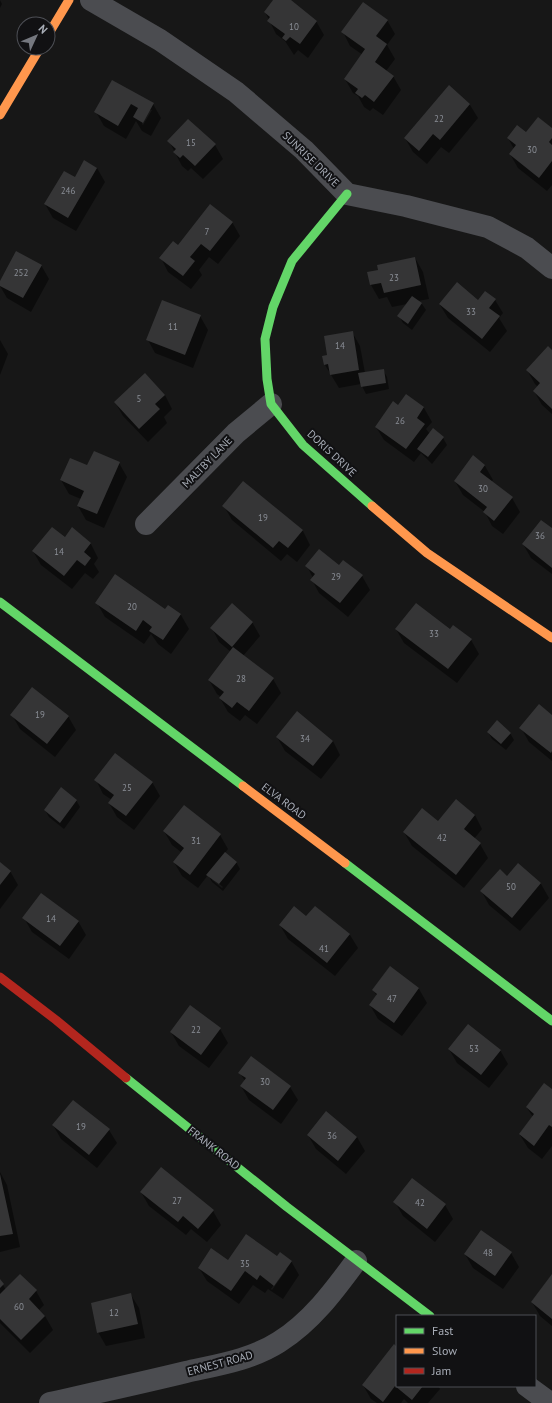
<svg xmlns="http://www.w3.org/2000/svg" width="552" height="1403" viewBox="0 0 552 1403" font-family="'PT Sans',sans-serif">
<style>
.shadow{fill:#0007;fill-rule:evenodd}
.building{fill:#353536}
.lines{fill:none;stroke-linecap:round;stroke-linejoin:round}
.street{stroke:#4b4c50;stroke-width:22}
.fast{stroke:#63d668;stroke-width:9}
.slow{stroke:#ff974d;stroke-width:9}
.jam{stroke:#b3261e;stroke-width:9}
.labels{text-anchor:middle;stroke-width:4;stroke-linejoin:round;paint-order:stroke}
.number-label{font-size:9px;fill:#8b8f97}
.street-label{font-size:11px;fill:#a8adb7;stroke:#111113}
</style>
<rect width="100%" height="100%" fill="#171717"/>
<path class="shadow" d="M0 0 2 4 0 8Z
M274 0H289L316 21 324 35 308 58 298 50 294 55 285 41 276 34 265 12Z
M387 20 395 34 387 45 395 59 386 71 393 76 401 90 383 115 373 108 370 111 364 107 358 96 353 93 345 79 363 55 350 46 343 32Z
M113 81 153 104 161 118 151 136 142 131 136 121 126 139 104 126 96 112ZM149 110H152L143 125 142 124Z
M449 87 470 105 478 118 449 153 441 147 427 164 413 152 405 138Z
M552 129V185L547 191 518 168 510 154 514 149 508 138 527 133Z
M169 141 215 145 223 159 203 179 191 168 188 171 182 166Z
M97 168 105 182 76 231 53 218 45 204 75 178Z
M232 222 240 236 218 264 209 257 199 270 202 275 191 289 168 272 161 258 178 247Z
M415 258 423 272 429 299 418 301 422 304 426 310 412 330 403 323 399 316 407 304 392 307 387 297 379 299 371 285 369 273 380 270Z
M41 265 49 279 31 312 7 298 0 286V283Z
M495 300 503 313 499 318 507 331 490 352 448 318 440 305Z
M200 316 208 330 193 368 155 353 148 340Z
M352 332 360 346 365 373 383 370 387 377 389 389 366 394 361 384 339 388 325 365 328 356Z
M0 340 8 354 0 375Z
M552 351V414L542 405 534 391 538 387 535 384 527 370Z
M165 395 172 409 164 417 167 423 148 442 123 416 115 402Z
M406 396 424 408 432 422 426 429 430 434 443 438 447 445 432 464 421 453 414 462 384 440 376 427 399 407Z
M473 457 485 466 493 480 491 482 512 498 520 512 503 534 492 526 485 512 463 495 455 481Z
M119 463 127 477 104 528 86 520 78 506 81 499 69 494 61 480 88 467Z
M243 483 303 531 310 545 297 562 287 554 281 561 232 520 224 506Z
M72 529 91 544 98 558 94 564 99 572 93 579 85 573 72 589 41 565 33 551 65 538Z
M552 529V574L531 558 523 544Z
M307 566 362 576 370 590 348 617 319 593 312 580 313 578Z
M97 603 166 611 169 607 181 615 189 629 171 654 158 644 151 634 144 644 105 617Z
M252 622 260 636 243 656 273 679 281 693 257 724 245 715 240 721 228 712 220 698 221 697 217 694 209 680 231 652 219 642 212 628Z
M396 629 471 640 479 654 457 683 404 643Z
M12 715 68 716 76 730 55 757 20 729Z
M552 716V761L529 742 521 728Z
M488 732 510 733 514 740 506 750 492 739Z
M277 737 333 741 340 755 321 779 285 751Z
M96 780 152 782 160 796 134 830 117 817 109 803 112 800 103 794Z
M76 800 80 807 64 829 49 817 45 810Z
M184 807 220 835 228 849 225 853 236 862 240 869 223 891 212 882 208 875 198 888 182 876 174 862 181 852 172 845 164 831ZM212 878 223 887 222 888 212 880Z
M475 815 482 829 474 839 480 844 488 858 464 888 412 846 404 832 439 823Z
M0 864 10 871 18 885 0 909Z
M518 864 541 884 549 898 520 931 489 905 482 892 508 877Z
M315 907 350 935 358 948 335 976 288 939 280 925 306 918Z
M24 918 78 921 86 935 69 959 32 932Z
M390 968 419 989 427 1003 402 1036 378 1019 370 1005 377 996 373 990Z
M220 1029 228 1043 209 1068 179 1046 171 1032Z
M449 1049 500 1050 508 1064 489 1088 457 1063Z
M240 1073 290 1087 298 1100 281 1124 249 1100 241 1086 245 1081Z
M552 1091V1146L542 1159 528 1148 520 1135 533 1117 527 1108Z
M53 1125 109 1130 117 1143 97 1168 61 1139Z
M308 1135 357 1137 365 1151 346 1174 316 1149Z
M0 1172 7 1185 20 1247 0 1252Z
M141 1192 213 1211 221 1225 207 1242 191 1229 186 1235 149 1206Z
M395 1202 445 1205 453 1219 435 1242 403 1216Z
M482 1232 511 1253 519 1267 503 1289 473 1268 465 1254Z
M228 1261H291L299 1275 283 1299 268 1289 265 1293 253 1285 239 1304 207 1281 199 1268ZM285 1269H287L272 1290 271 1289Z
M20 1275 36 1291 44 1305 39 1310 45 1316 53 1330 30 1353 0 1323V1280L6 1290Z
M552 1276V1326L540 1316 532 1302Z
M131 1295 139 1308 145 1338 106 1346 98 1332Z
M397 1348V1386H438L440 1389 428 1403H408L404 1399 401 1403H377L371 1399 363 1385Z"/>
<path class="building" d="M273 0H291L317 21 300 44 290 37 286 41 282 38 285 34 267 21 270 17 264 12Z
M363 2 388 20 376 36 387 44 375 62 394 76 374 102 365 95 362 98 355 93 358 89 344 79 365 49 341 32Z
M112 80 154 103 143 123 133 117 138 108 131 104 118 126 94 112Z
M449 85 470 104 440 140 433 134 419 151 404 138Z
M538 117 552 128V138L549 142 552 145V161L539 178 509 154 516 145 507 138 517 125 526 132Z
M188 119 216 144 195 166 183 155 180 158 173 152 176 149 167 141Z
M84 160 97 168 68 218 44 204 64 171 75 177Z
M210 204 233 222 210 251 201 244 190 257 195 261 183 276 159 258 173 241 178 245Z
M16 251 42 265 23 298 0 286V281Z
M415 257 421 285 384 293 381 283 370 285 367 272 378 270 377 265Z
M457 282 478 300 485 291 496 299 489 308 500 316 482 339 439 304Z
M412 296 422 303 408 324 397 316Z
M162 300 201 315 185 355 146 340Z
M353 331 359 370 330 375 328 364 324 365 322 356 327 355 324 336Z
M548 346 552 350V409L533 391 540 383 526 370Z
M384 369 386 383 361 387 358 373Z
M145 373 165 395 155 404 160 409 139 429 114 402Z
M406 394 424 407 417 418 425 424 406 449 375 427 393 401 398 405Z
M433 428 444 437 428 457 417 449Z
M94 451 120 462 97 514 77 506 84 491 60 480 70 458 87 465Z
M473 455 485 465 480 472 513 497 494 521 483 512 487 507 454 481Z
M243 481 303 530 288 548 279 541 273 548 222 506Z
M541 520 552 528V568L522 544Z
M52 527 65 537 72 527 91 543 84 552 91 558 85 566 77 560 64 576 32 551Z
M319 549 339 565 343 560 363 575 340 603 310 580 315 574 305 566Z
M115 574 165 609 168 605 181 614 163 640 149 631 152 627 143 620 136 631 95 603Z
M232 603 253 622 232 647 210 628Z
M416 603 450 629 453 625 472 639 448 669 395 629Z
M233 647 274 678 249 711 237 702 232 708 219 698 224 692 208 680Z
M32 687 69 716 47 744 10 715Z
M539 704 552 715V751L551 753 519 728Z
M297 711 333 741 313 766 276 737Z
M497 720 511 733 501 744 487 732Z
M115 753 153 782 126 816 108 803 114 795 94 780Z
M61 787 77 800 60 823 44 810Z
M456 799 475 815 464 829 481 843 456 875 403 832 422 808 438 821Z
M184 805 221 834 190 875 173 862 184 848 163 831Z
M225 852 237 862 219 884 206 875Z
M0 862 11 871 0 885Z
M518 863 541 883 512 918 480 891 500 869 507 876Z
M41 893 79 921 60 946 22 918Z
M294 906 306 916 315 906 350 934 327 963 279 925Z
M390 966 419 988 394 1023 369 1005 377 994 372 990Z
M190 1005 221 1028 201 1055 170 1032Z
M468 1024 501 1050 481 1075 448 1049Z
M251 1056 291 1086 273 1110 240 1086 246 1078 238 1073Z
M544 1083 552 1089V1127L549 1125 534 1146 519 1134 534 1114 526 1107Z
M73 1100 110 1129 89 1155 52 1125Z
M326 1111 357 1137 338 1161 307 1135Z
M161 1167 214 1210 198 1229 183 1216 178 1222 140 1192Z
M0 1174 13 1234 0 1236Z
M412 1178 446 1204 427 1229 393 1202Z
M481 1230 512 1252 495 1276 464 1254Z
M246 1234 277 1256 280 1252 292 1261 274 1286 260 1275 257 1280 245 1271 231 1291 198 1268 211 1248 228 1260Z
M20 1274 37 1290 29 1299 45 1316 21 1340 0 1319V1294Z
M552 1274V1319L531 1302Z
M0 1279 4 1284 0 1288Z
M131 1293 138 1324 97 1333 91 1303Z
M394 1344 397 1347V1386H423L412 1400 395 1386 383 1402 362 1385Z"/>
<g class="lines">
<path class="street" d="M91 0 160 40 236 92 304 150 347 194 406 206 488 227 527 248 552 268
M146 524 236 433 271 404
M527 1386 550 1403
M50 1403C95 1393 141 1383 186 1372 217 1365 251 1360 279 1342 311 1322 334 1291 356 1261"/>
<path class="fast" d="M347 194 292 261 273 307 265 339 267 379 271 404 303 445 372 506
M0 602 243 786
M345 863 552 1021
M126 1078 287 1207 430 1316"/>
<path class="slow" d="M48 35 69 0
M0 115 40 48
M372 506 427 553 552 638
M243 786 345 863"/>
<path class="jam" d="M0 977 56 1020 126 1078"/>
</g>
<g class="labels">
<g class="number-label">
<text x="294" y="30">10</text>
<text x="439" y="122">22</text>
<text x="191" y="146">15</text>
<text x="532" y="153">30</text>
<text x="68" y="194">246</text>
<text x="207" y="235">7</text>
<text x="21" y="276">252</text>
<text x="394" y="281">23</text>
<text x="471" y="315">33</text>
<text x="173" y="330">11</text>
<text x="340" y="349">14</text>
<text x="139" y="402">5</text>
<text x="400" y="424">26</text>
<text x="483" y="492">30</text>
<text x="263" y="521">19</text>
<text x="540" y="539">36</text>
<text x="59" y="555">14</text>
<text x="336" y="580">29</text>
<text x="132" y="610">20</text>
<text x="434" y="637">33</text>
<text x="241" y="682">28</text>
<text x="40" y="718">19</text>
<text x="305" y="742">34</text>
<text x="127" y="791">25</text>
<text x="442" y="841">42</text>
<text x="196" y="844">31</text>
<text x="511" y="890">50</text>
<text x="51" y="922">14</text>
<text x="324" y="952">41</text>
<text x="392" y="1002">47</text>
<text x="196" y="1033">22</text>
<text x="474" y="1052">53</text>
<text x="265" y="1085">30</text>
<text x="81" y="1130">19</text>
<text x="332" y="1139">36</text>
<text x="177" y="1204">27</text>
<text x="420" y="1206">42</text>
<text x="488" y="1256">48</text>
<text x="245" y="1267">35</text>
<text x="19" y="1310">60</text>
<text x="114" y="1316">12</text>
</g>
<g class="street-label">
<text transform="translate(311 159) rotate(44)" y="4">SUNRISE DRIVE</text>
<text transform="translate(332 453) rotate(43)" y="4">DORIS DRIVE</text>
<text transform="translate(207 462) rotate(-46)" y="4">MALTBY LANE</text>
<text transform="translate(284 801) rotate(37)" y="4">ELVA ROAD</text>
<text transform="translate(214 1148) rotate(38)" y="4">FRANK ROAD</text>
<text transform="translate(220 1363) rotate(-15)" y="4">ERNEST ROAD</text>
</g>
</g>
<rect x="396" y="1315" width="140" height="72" fill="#111113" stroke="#4d4f55"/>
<rect x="404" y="1328" width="20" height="6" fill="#63d668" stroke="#4d4f55"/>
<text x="432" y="1335" font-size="12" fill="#a8adb7">Fast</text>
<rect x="404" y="1348" width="20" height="6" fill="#ff974d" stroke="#4d4f55"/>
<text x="432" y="1355" font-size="12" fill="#a8adb7">Slow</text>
<rect x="404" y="1368" width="20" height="6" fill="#b3261e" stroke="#4d4f55"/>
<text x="432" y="1375" font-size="12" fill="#a8adb7">Jam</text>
<g transform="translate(36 36) rotate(46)"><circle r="19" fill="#111113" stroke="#4d4f55"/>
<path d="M0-3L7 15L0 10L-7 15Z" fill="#75787f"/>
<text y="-6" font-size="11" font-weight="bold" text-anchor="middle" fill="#a8adb7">N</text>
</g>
</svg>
